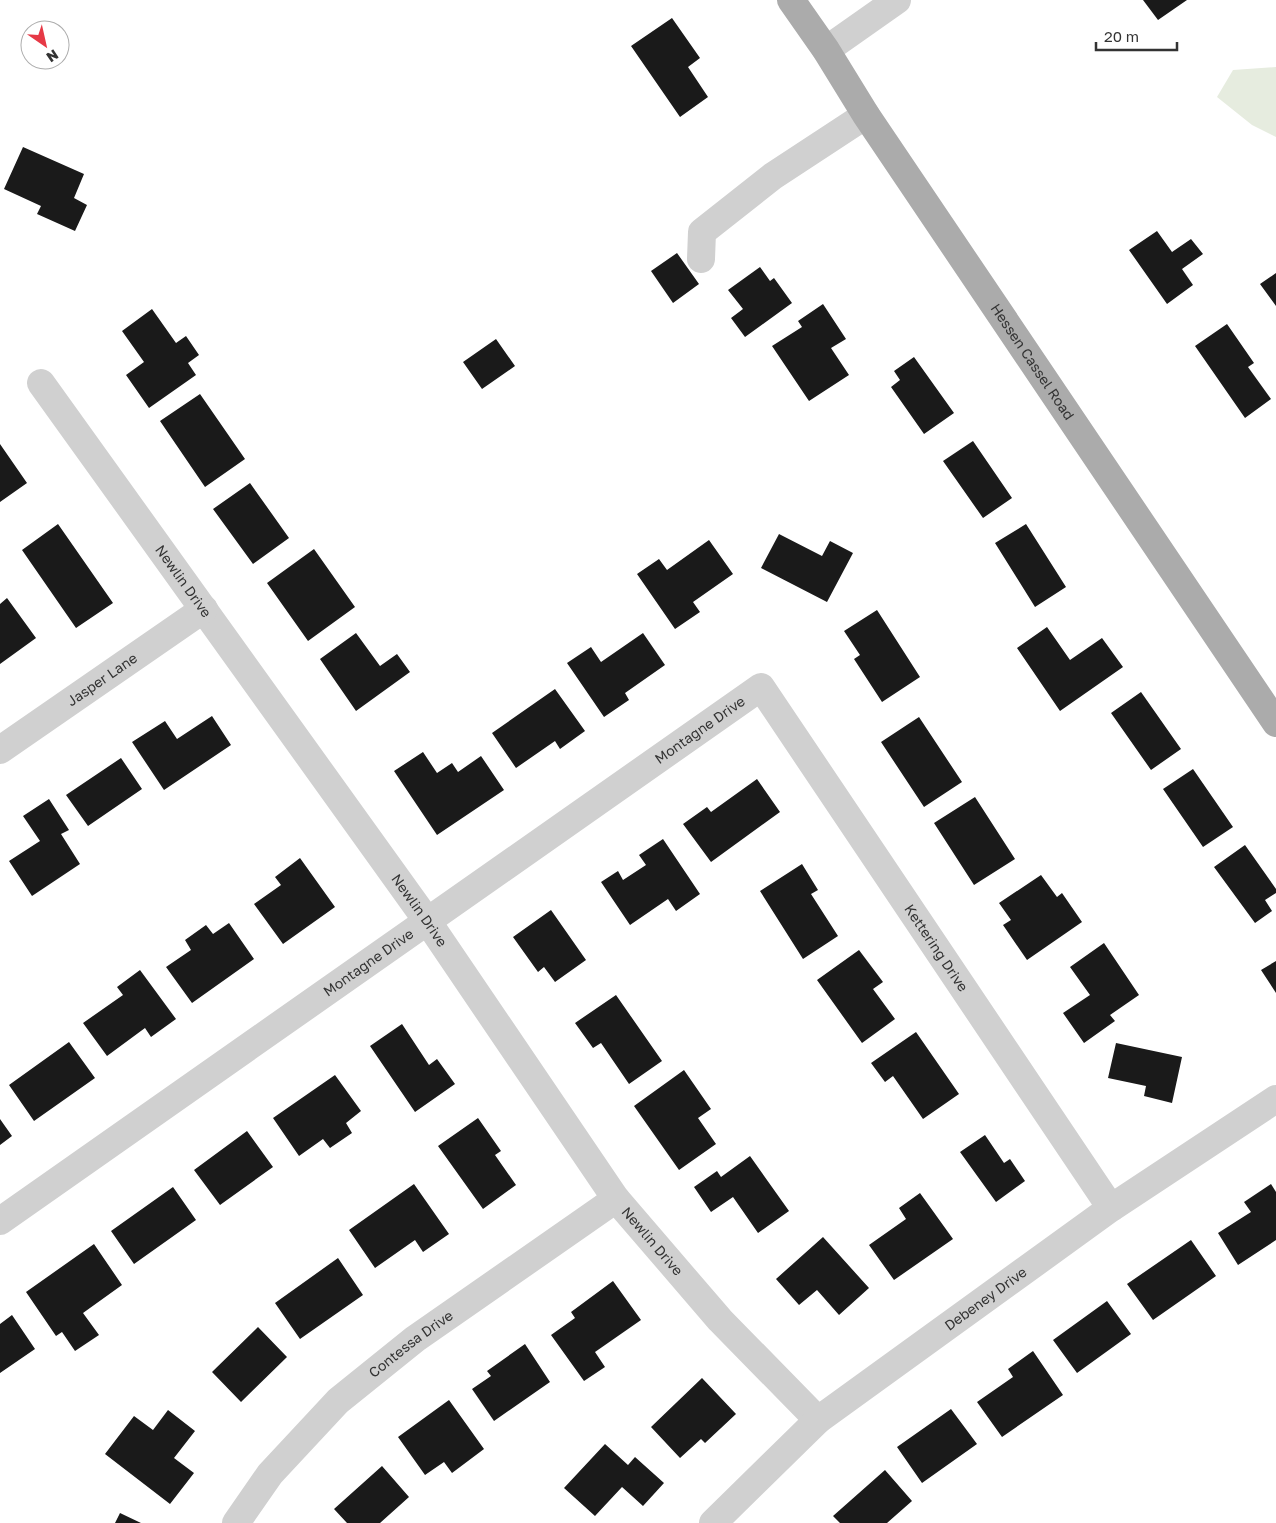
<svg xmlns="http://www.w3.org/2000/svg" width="1276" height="1523" viewBox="0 0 1276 1523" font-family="'Golos Text',sans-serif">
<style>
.green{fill:#e6ecdf}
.building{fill:#1a1a1a}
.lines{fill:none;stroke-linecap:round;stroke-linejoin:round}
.minor{stroke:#d0d0d0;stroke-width:28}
.major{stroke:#ababab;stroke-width:28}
.labels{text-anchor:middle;stroke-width:5;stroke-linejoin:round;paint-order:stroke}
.street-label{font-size:14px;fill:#333;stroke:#fff}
</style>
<rect width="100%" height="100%" fill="#fff"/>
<path class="green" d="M1276 67V137L1252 125 1217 97 1233 70Z"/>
<path class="building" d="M1143 0H1187L1158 20Z
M672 18 700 58 688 67 708 97 680 117 631 46Z
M23 147 84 174 74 198 87 205 75 231 37 214 41 206 4 189Z
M1157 231 1172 252 1191 239 1203 254 1182 269 1193 285 1167 304 1129 250Z
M677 253 699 284 673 303 651 271Z
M760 267 770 281 774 278 792 303 745 337 731 318 743 309 728 290Z
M1276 273V306L1260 284Z
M823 304 846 339 831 348 849 375 809 401 772 346 802 327 798 321Z
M152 309 176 343 186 336 199 355 188 363 196 375 149 408 126 375 144 362 122 331Z
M1227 324 1254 363 1248 367 1271 399 1245 418 1195 346Z
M496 339 515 366 482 389 463 362Z
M914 357 954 413 924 434 891 387 900 380 894 371Z
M200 394 245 459 205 487 160 421Z
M973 441 1012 498 983 518 943 461Z
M0 444 27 483 0 502Z
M250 483 289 538 253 564 213 509Z
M58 524 113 603 76 628 22 550Z
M1026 524 1066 587 1035 607 995 543Z
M779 534 822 556 830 541 853 553 827 602 761 568Z
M709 540 733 574 693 602 700 612 675 629 637 574 659 559 667 570Z
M314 549 355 607 308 641 267 583Z
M7 598 36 638 0 664V604Z
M877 610 920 677 882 702 854 659 860 655 844 631Z
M1047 627 1070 660 1102 638 1123 667 1060 711 1017 648Z
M356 633 380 666 397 654 410 672 356 711 320 659Z
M643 633 665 665 625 693 629 700 604 717 567 663 591 647 601 662Z
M555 689 585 731 560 749 555 741 516 768 492 733Z
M1141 692 1181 749 1151 770 1111 713Z
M212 716 231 745 164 790 132 742 165 721 177 739Z
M919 717 962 782 924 807 881 742Z
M423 752 437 773 452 763 458 772 481 756 504 790 437 835 394 771Z
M121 758 142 789 88 826 66 795Z
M1193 769 1233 827 1203 847 1163 789Z
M757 779 780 812 711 862 683 824 707 807 711 812Z
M975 797 1015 859 974 885 934 823Z
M49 799 69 830 61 834 80 864 32 896 9 861 40 841 23 816Z
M663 839 700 894 676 911 668 899 630 925 601 882 618 871 623 880 646 865 639 855Z
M1245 845 1276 889V893L1265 900 1272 911 1255 923 1214 867Z
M300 858 335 907 283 944 254 904 281 885 275 877Z
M802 864 818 890 811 894 838 936 803 959 760 891Z
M1041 875 1057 897 1062 893 1082 922 1027 960 1003 925 1011 920 999 903Z
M551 910 586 960 555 982 544 967 538 972 513 937Z
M229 923 254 959 192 1003 166 967 191 950 185 940 206 925 213 934Z
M1104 943 1139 995 1110 1015 1115 1021 1084 1043 1063 1013 1090 995 1070 967Z
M859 950 883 982 873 989 895 1019 862 1043 817 980Z
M1276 961V993L1261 970Z
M140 970 176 1019 151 1037 145 1028 107 1056 83 1023 123 995 117 987Z
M616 995 662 1061 629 1084 601 1043 593 1048 575 1023Z
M402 1024 429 1065 437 1059 455 1084 415 1112 370 1046Z
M916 1032 959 1094 923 1119 893 1076 885 1082 871 1063Z
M69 1042 95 1078 34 1121 9 1085Z
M1116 1043 1182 1057 1172 1103 1144 1096 1146 1086 1108 1078Z
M684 1070 711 1109 698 1118 716 1144 679 1170 634 1106Z
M335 1075 361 1111 346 1123 352 1133 330 1148 323 1139 299 1156 273 1118Z
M478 1118 501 1151 495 1155 516 1185 483 1209 438 1146Z
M0 1119 12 1136 0 1145Z
M247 1131 273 1167 220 1205 194 1170Z
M985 1135 1004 1163 1010 1159 1025 1181 996 1202 960 1152Z
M750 1156 789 1211 758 1233 733 1197 711 1212 694 1187 717 1171 721 1177Z
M414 1184 449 1234 423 1252 415 1240 375 1268 349 1230Z
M1271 1184 1276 1192V1240L1238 1265 1218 1233 1251 1212 1244 1202Z
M173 1187 196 1220 134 1264 111 1231Z
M920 1193 953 1239 894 1280 869 1245 906 1219 899 1208Z
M823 1237 869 1288 839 1315 817 1290 799 1305 776 1279Z
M1191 1240 1216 1276 1153 1320 1127 1284Z
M94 1244 122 1285 83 1313 99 1335 75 1351 62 1332 56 1336 26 1292Z
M338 1258 363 1295 300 1339 275 1303Z
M613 1281 641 1320 595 1352 605 1367 584 1381 551 1335 575 1318 571 1312Z
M1107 1301 1131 1334 1077 1373 1053 1340Z
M12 1315 35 1349 0 1373V1324Z
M258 1327 287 1357 241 1402 212 1372Z
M525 1344 550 1382 494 1421 472 1389 491 1376 487 1371Z
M1033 1351 1063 1395 1002 1437 977 1402 1013 1377 1008 1369Z
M702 1378 736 1414 705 1443 701 1439 680 1458 651 1427Z
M449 1400 484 1449 452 1473 444 1462 425 1475 398 1437Z
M951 1409 977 1444 922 1483 897 1447Z
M168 1410 195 1431 174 1458 194 1473 170 1504 105 1454 134 1416 153 1430Z
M605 1444 628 1465 635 1457 664 1483 643 1506 622 1487 595 1516 564 1488Z
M382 1466 409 1497 380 1523H347L334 1509Z
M885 1470 912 1501 887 1523H840L833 1516Z
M120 1513 141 1523H115Z"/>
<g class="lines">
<g class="minor">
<path d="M826 50 897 0"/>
<path d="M701 259 702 232 773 176 866 115"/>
<path id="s1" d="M41 383 428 922 616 1199 720 1320 818 1420"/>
<path id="s2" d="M0 750 204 609"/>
<path id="s3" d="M0 1221 761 687 1111 1208"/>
<path id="s4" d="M236 1523 270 1474 338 1401 415 1339 616 1199"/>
<path id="s5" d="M713 1523 818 1420 1111 1208 1276 1099"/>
</g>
<path class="major" id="s6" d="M791 0 826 50 866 115 1276 723"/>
</g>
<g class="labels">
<g class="street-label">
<text dy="5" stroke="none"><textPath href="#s6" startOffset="435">Hessen Cassel Road</textPath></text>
<text dy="5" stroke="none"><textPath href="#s1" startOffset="244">Newlin Drive</textPath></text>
<text dy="5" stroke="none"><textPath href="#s2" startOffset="124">Jasper Lane</textPath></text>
<text dy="5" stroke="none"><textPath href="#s3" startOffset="855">Montagne Drive</textPath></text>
<text dy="5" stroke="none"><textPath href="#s1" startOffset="649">Newlin Drive</textPath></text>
<text dy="5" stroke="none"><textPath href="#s3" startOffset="1244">Kettering Drive</textPath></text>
<text dy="5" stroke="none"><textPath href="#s3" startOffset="450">Montagne Drive</textPath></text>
<text dy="5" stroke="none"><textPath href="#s1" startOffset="1054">Newlin Drive</textPath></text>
<text dy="5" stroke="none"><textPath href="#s5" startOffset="354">Debeney Drive</textPath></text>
<text dy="5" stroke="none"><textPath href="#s4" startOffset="252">Contessa Drive</textPath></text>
</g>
</g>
<g transform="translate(45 45) rotate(146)"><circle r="24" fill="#ffffff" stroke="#adadad"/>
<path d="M0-4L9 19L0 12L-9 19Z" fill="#e63946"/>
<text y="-8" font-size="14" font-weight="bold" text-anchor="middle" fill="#333333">N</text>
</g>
<path d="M1096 42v8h81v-8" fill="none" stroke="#333333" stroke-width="2.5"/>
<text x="1104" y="42" font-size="15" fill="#333333" stroke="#ffffff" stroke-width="4" paint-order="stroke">20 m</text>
</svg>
